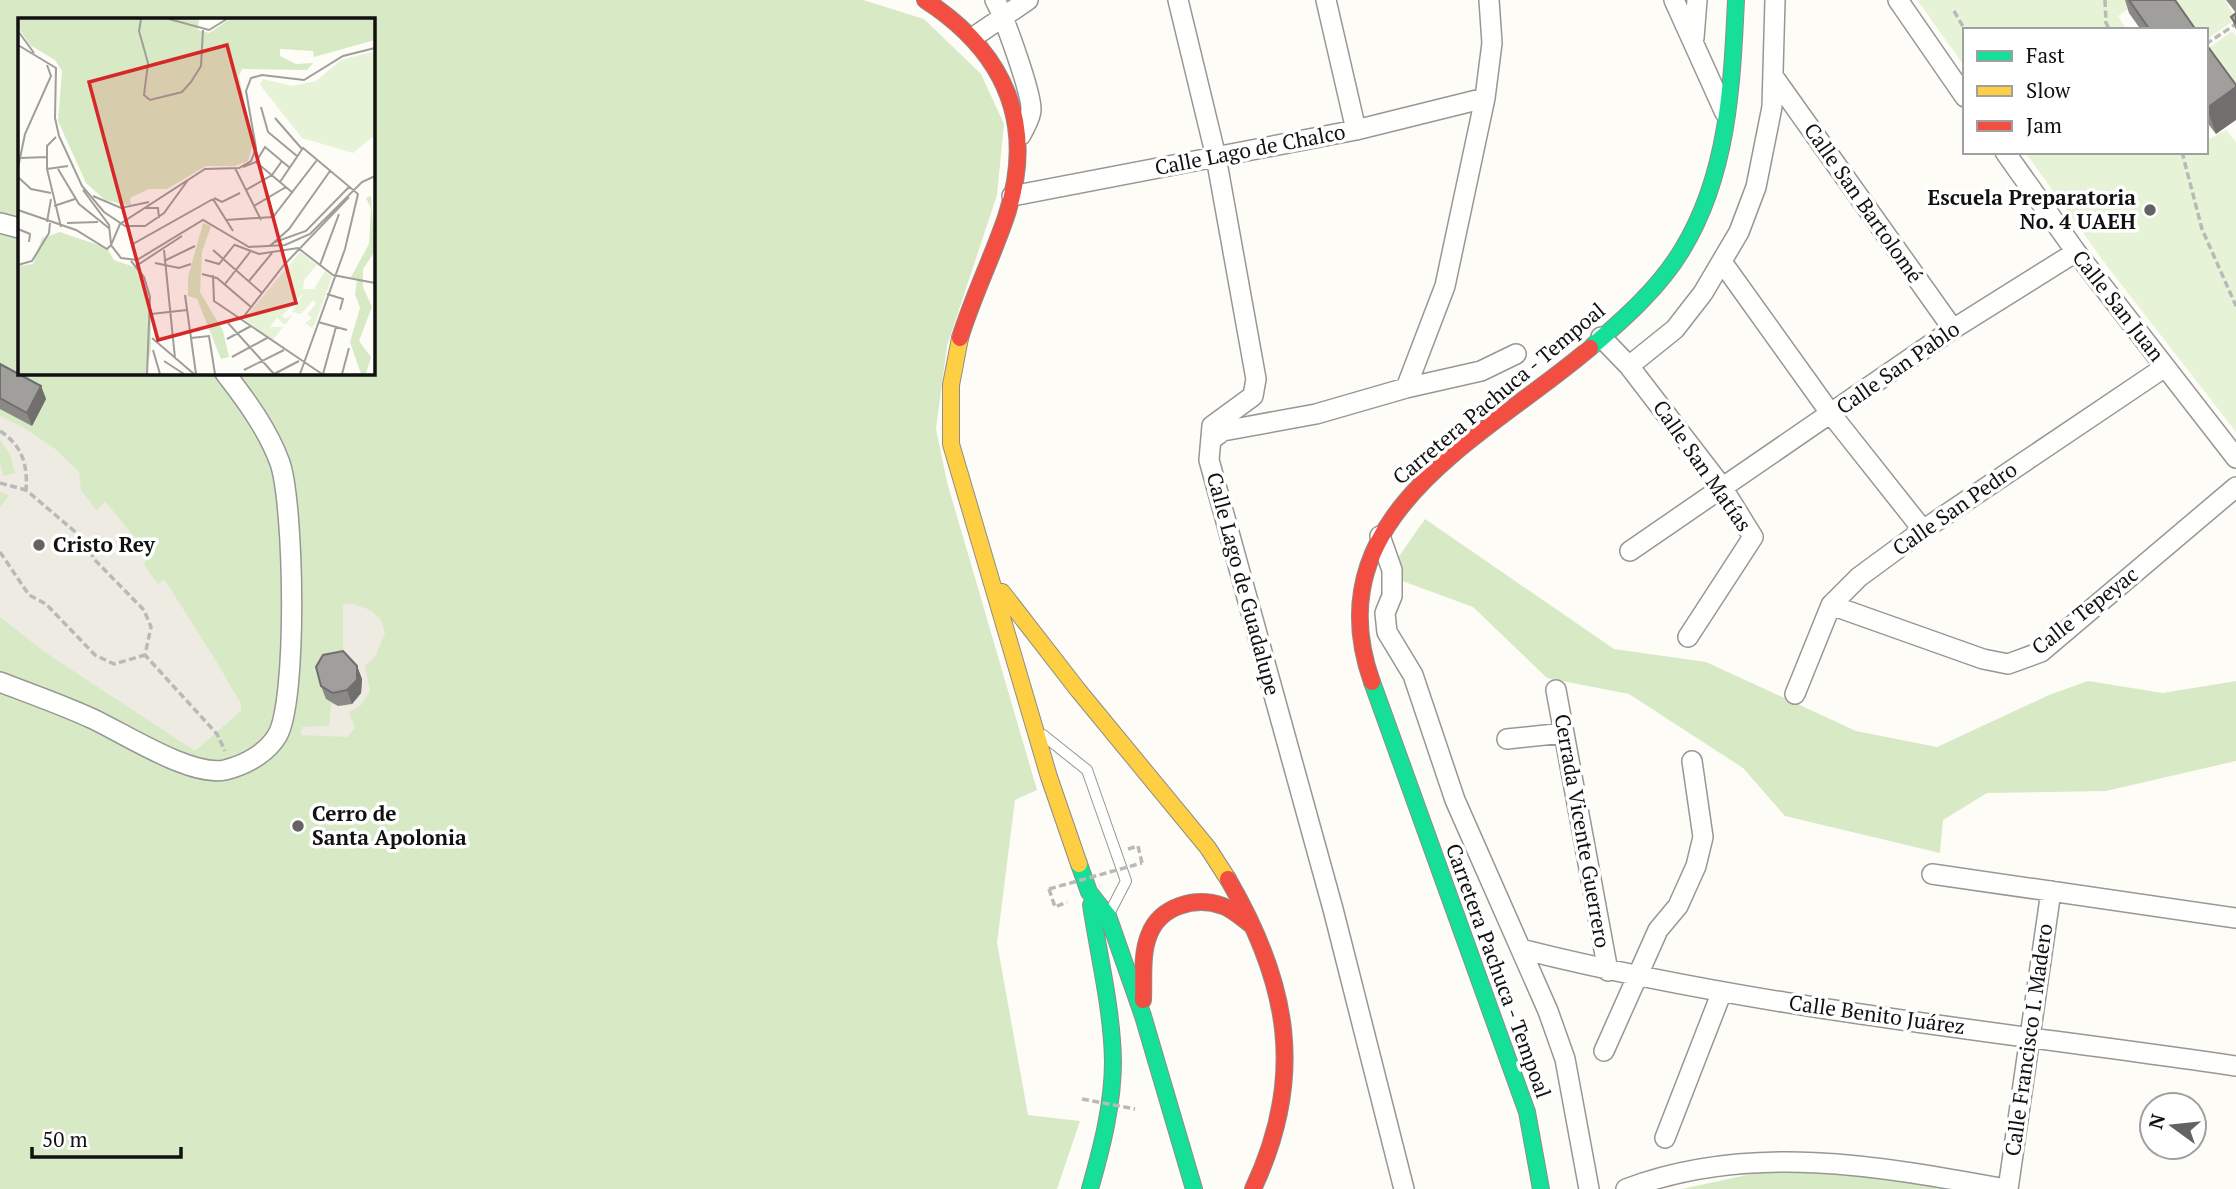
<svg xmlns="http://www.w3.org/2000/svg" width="2236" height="1189" viewBox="0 0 2236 1189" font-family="'PT Serif',serif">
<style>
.green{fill:#e7f3d7}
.forest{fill:#d8eac5;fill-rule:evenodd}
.plaza{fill:#edebe2}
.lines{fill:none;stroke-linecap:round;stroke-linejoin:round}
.lane-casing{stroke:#979795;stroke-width:12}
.street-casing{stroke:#979795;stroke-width:22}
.fast-casing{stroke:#8e8d8b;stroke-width:18}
.slow-casing{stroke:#8e8d8b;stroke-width:18}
.jam-casing{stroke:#8e8d8b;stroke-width:18}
.path{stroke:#b9b9b8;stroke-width:3.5;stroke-dasharray:7 3.5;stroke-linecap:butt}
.lane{stroke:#fffffe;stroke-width:10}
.street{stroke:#fffffe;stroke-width:19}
.fast{stroke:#16e098;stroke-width:16}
.slow{stroke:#ffcf43;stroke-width:16}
.jam{stroke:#f24e42;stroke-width:16}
.path-bridge{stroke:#b9b9b8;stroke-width:3.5;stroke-dasharray:7 3.5;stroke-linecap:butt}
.wall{fill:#8a8986}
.shaded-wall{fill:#716f6d}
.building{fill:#a19f9c;stroke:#716f6d;stroke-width:2}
.poi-dot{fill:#646362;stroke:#fff;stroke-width:2.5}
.labels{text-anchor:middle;stroke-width:7;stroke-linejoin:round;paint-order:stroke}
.street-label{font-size:21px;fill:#111;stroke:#fff}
.poi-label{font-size:21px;font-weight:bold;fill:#111;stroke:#fff;text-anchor:start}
.inset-road{fill:none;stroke:#9f9e9b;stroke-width:2}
.view{fill:#d62828;fill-opacity:0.15;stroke:#d62828;stroke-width:3.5}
.inset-edge{fill:none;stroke:#111;stroke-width:3.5}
</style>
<rect width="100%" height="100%" fill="#fdfcf7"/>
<path class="green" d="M1917 0H2141L2118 16 2127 30H1965V67Z
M2175 0H2225L2236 19 2206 40V30H2196Z
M2232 31 2236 36V85L2209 48Z
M2226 130 2236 142V432L2107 266 2025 152H2206V141Z"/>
<path class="forest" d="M0 0H863L924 19 981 74 1004 124 997 195 947 346 936 429 947 482 1037 790 1015 800 997 943 1028 1115 1080 1121 1057 1189H0ZM19 19H373V373H19Z
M1425 519 1614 649 1706 662 1856 731 1937 747 2049 695 2088 681 2163 693 2236 681V761L2106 791 1987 793 1943 820 1940 853 1785 816 1743 768 1629 694 1547 678 1473 607 1386 575Z
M1784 1167 1993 1189H1682Z"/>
<path class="plaza" d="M0 416 23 427 54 448 79 472 81 490 97 511 105 501 148 554 144 565 158 584 164 579 215 659 241 704V711L195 751 46 653 0 617V508L9 495 0 492V462L3 476 15 473 10 454 0 440Z
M349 603 371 610 381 620 385 633 375 657 365 666 370 691 361 705 349 712 355 728 347 737 301 735 302 727 329 726 331 704 345 706 358 699 361 693 362 679 359 672 343 657V605Z"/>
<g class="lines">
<g class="lane-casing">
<path id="lane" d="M1043 735 1087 770 1126 881 1110 912"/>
</g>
<g class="street-casing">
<path id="street" d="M995 0C1004 16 1032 94 1031 110 1031 118 1024 128 1021 135
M1178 0 1216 157 1256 379 1253 396 1212 426 1209 460 1333 909 1404 1189
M1326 0 1356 130
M1674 0 1725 113
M1898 0 1965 97
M975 36 1028 0
M1694 38 1697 0
M1773 76 1953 329
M2005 152 2076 252 2236 458
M1012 196 1356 130 1485 98
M0 223 19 228
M1722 262 1831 414 1923 530
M1601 337 1629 366 1722 487 1753 537 1688 637
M1629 366 1675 329 1703 293 1739 232 1756 187 1772 107 1775 0
M1406 388 1445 286 1485 98 1492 43 1489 0
M1211 440 1223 431 1316 414 1406 388 1481 371 1516 354
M1380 536 1392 570V596L1385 613 1387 632 1413 675 1455 800 1548 1011 1565 1059 1589 1189
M1630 551 1953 329 2076 252
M1831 605 1983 659 2008 664 2041 652 2236 487
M0 682C31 694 63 705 93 719 125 734 191 777 225 770 245 765 266 754 277 736 298 702 294 504 280 463 268 430 246 400 225 373
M1556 690 1608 971
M1795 694 1831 605 1859 577 1923 530 2165 367
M1507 739 1564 733
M1932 874 2236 918
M1521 949C1755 1008 1997 1031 2236 1066
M1604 1051 1658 930 1678 906 1696 866 1703 837 1692 761
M1665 1138 1721 994
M1626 1189C1750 1142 1880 1166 2006 1189
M2008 1189 2051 891"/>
</g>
<g class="fast-casing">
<path id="fast" d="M1590 348C1624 319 1659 288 1682 250 1728 175 1732 86 1736 0
M1372 682 1527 1112 1541 1189
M1079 864 1089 892 1108 916 1143 1016 1194 1189
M1090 1189C1102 1147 1113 1104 1113 1061 1112 1009 1099 957 1091 905"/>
</g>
<g class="slow-casing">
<path id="slow" d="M960 338 951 385V444L1049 777 1079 864
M1002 592 1078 690 1208 848 1228 879"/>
</g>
<g class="jam-casing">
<path id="jam" d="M925 0C1005 52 1037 124 1006 217 992 258 973 296 960 338
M1372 682C1312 515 1486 437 1590 348
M1228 879C1289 984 1306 1077 1253 1189
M1143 1000C1144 979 1141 955 1149 935 1160 906 1195 896 1223 906 1233 910 1242 918 1250 924"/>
</g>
<path class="path" d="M2105 0 2106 23 2110 30
M1954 11 1965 30
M2206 44 2236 24
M2182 152 2202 229 2236 306
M0 431C22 445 28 465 26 490L86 541 94 559 144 610 151 627 145 655 217 734 225 751
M0 483 26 490
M0 552 29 595 46 604 95 655 114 664 145 655
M1128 849 1138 846 1142 863
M1049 889 1055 907 1067 902"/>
<use href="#lane" class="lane"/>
<use href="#street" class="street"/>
<use href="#fast" class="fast"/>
<use href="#slow" class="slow"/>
<use href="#jam" class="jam"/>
<path class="path-bridge" d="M1049 889 1142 863
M1082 1099 1135 1109"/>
</g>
<path class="wall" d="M2125 0H2175L2196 30H2141L2129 13Z
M2226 0H2236V30L2231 17 2236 13Z
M2206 44 2216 134 2206 121Z
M0 364 41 386 46 399 32 426 0 409Z
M357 666 362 679 361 693 352 704 338 706 326 699 321 686Z"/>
<path class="shaded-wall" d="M2236 87V120L2216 134 2207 108Z
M41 386 46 399 32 426 27 413Z
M357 666 362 679 361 693 352 704 347 690Z"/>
<path class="building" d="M2129 0H2175L2196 30H2150Z
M2236 13V24L2231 17Z
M2206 44 2236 85V87L2207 108Z
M0 364 41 386 27 413 0 398Z
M343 651 357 666V680L347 690 333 693 321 686 316 667 323 655Z"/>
<g class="poi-dot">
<circle cx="2150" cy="210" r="7"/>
<circle cx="39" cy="545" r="7"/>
<circle cx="298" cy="826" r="7"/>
</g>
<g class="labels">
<g class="street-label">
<text transform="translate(1250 150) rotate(-11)" y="7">Calle Lago de Chalco</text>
<text transform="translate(1863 203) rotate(55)" y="7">Calle San Bartolomé</text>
<text transform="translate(2118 306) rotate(52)" y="7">Calle San Juan</text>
<text transform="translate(1898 368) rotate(-35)" y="7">Calle San Pablo</text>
<text transform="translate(1499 394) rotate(-40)" y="7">Carretera Pachuca - Tempoal</text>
<text transform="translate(1702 466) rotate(55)" y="7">Calle San Matías</text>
<text transform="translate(1955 509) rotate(-35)" y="7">Calle San Pedro</text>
<text transform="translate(1243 584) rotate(75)" y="7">Calle Lago de Guadalupe</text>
<text transform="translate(2085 611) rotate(-38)" y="7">Calle Tepeyac</text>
<text transform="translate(1582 831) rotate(80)" y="7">Cerrada Vicente Guerrero</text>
<text transform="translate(1498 971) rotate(70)" y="7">Carretera Pachuca - Tempoal</text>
<text transform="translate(1877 1015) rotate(8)" y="7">Calle Benito Juárez</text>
<text transform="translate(2029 1040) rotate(-82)" y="7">Calle Francisco I. Madero</text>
</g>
<g class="poi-label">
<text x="2136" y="205" text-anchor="end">Escuela Preparatoria<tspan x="2136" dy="24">No. 4 UAEH</tspan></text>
<text x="53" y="552">Cristo Rey</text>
<text x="312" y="821">Cerro de<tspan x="312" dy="24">Santa Apolonia</tspan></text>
</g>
</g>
<g transform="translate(18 18)">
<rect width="357" height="357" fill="#fdfcf7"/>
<path d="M357 33V117L335 135 284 120 242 67 245 61 274 68 298 63 323 42ZM282 234 299 247 286 262 285 271H296L307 253 314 259 297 306 294 310 287 305 294 300 289 297 298 285 295 282 283 296 274 294 286 274 264 298 268 301 275 296 267 307 259 300 252 309H265L255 322 226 301Z" fill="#e7f3d7"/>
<path d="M0 1H181L180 12 191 15 212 1H357V22L296 39 295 33 262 31V38L278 46 295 45 289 52 224 51 221 58 235 126 230 143 217 148H188L149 171H131L112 180 113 187 104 186 87 182 68 165 40 103 44 53 37 42 12 27 0 9ZM353 178 357 233 345 251V269L354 289 341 323 353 339 348 356H343L332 324 342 290 337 276 339 261 333 259 351 226 353 190 348 180ZM185 205 193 208 184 234 182 274 205 313 211 339 203 341 179 281 170 278V259ZM42 214 89 230 96 242 119 250 133 288V331L128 356H0V248L15 246 24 220Z" fill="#d8eac5"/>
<path class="inset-road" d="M123 1 121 13 130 45 126 77 132 82 164 74 173 64 183 48 185 12M151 1 191 12 209 1M0 13 16 35M0 27 38 50 37 100 41 118 64 168 86 194 107 208H127L146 195 170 162M357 30 325 38 286 62 244 57 233 60 228 73 238 130 233 143 221 150 187 151 102 206 93 227 103 240 119 242 185 202 231 229 267 227 292 216 344 164 357 158M243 89 250 114M257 100 284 131M250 114 279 138M38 119 29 128V151L43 209M2 140 29 139M238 144 275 175M225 149 238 144 247 129 272 150M0 150 7 116 33 58 29 47M217 150 243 202M29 151 50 148M40 151 61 186 92 211M0 159 13 171 33 175M262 164 285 130 340 176 327 231 282 356M65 172 91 207 93 226M228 172 254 157 264 143M75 178 103 190 131 184M196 180 204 184 222 175M195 181 215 213M36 188 57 181M236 188 268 169M128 190H140L141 200M0 192 58 212 89 231 93 227M207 202 255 199 299 142M29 204 33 181M49 205 80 204M0 211 12 216 11 224M257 224 288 213 331 169M217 227 241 236 280 230 315 257 357 265M252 228 271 211 312 153M146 232 157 340M195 232 244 275M119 242 115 226 195 181M187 242 201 246 217 226M113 243 126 259 132 279 129 356M146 243 177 228M137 245 161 250 173 246M0 247 14 243 31 215 32 205M302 247 321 196M118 248 164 218M184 256 199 260 233 289M195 257 196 283 304 356M231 263 254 235M207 266 232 234M309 276 325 281 322 292M167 277 178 356M133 296 169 292M223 302 266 247 331 179M300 304 329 312M210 305 256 356M134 320 176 356M173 320 191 318 197 356M209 321 233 308M135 332 142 356M214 339 249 320M146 343 166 356M226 352 266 332M256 356 281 343M305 356 318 309M324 356 331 330"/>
<path class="view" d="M209 27 278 285 140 322 71 64Z"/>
<rect width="357" height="357" class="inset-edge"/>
</g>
<rect x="1963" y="28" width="245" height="126" fill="#ffffff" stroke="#a0a0a0" stroke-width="2"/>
<rect x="1977" y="51" width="35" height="10" fill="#16e098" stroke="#a0a0a0" stroke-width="2"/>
<text x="2026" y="63" font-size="21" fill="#111111">Fast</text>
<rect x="1977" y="86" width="35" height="10" fill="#ffcf43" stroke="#a0a0a0" stroke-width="2"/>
<text x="2026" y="98" font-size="21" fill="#111111">Slow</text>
<rect x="1977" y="121" width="35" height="10" fill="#f24e42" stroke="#a0a0a0" stroke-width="2"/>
<text x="2026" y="133" font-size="21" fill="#111111">Jam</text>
<g transform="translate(2173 1126) rotate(285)"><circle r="33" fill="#ffffff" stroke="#a0a0a0" stroke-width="2"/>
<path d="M0-5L12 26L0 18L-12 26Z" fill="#646362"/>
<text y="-10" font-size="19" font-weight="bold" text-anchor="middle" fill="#111111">N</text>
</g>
<path d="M32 1147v10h149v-10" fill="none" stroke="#111111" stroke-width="3.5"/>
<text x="42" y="1147" font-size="21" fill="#111111" stroke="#ffffff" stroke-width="5" paint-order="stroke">50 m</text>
</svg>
